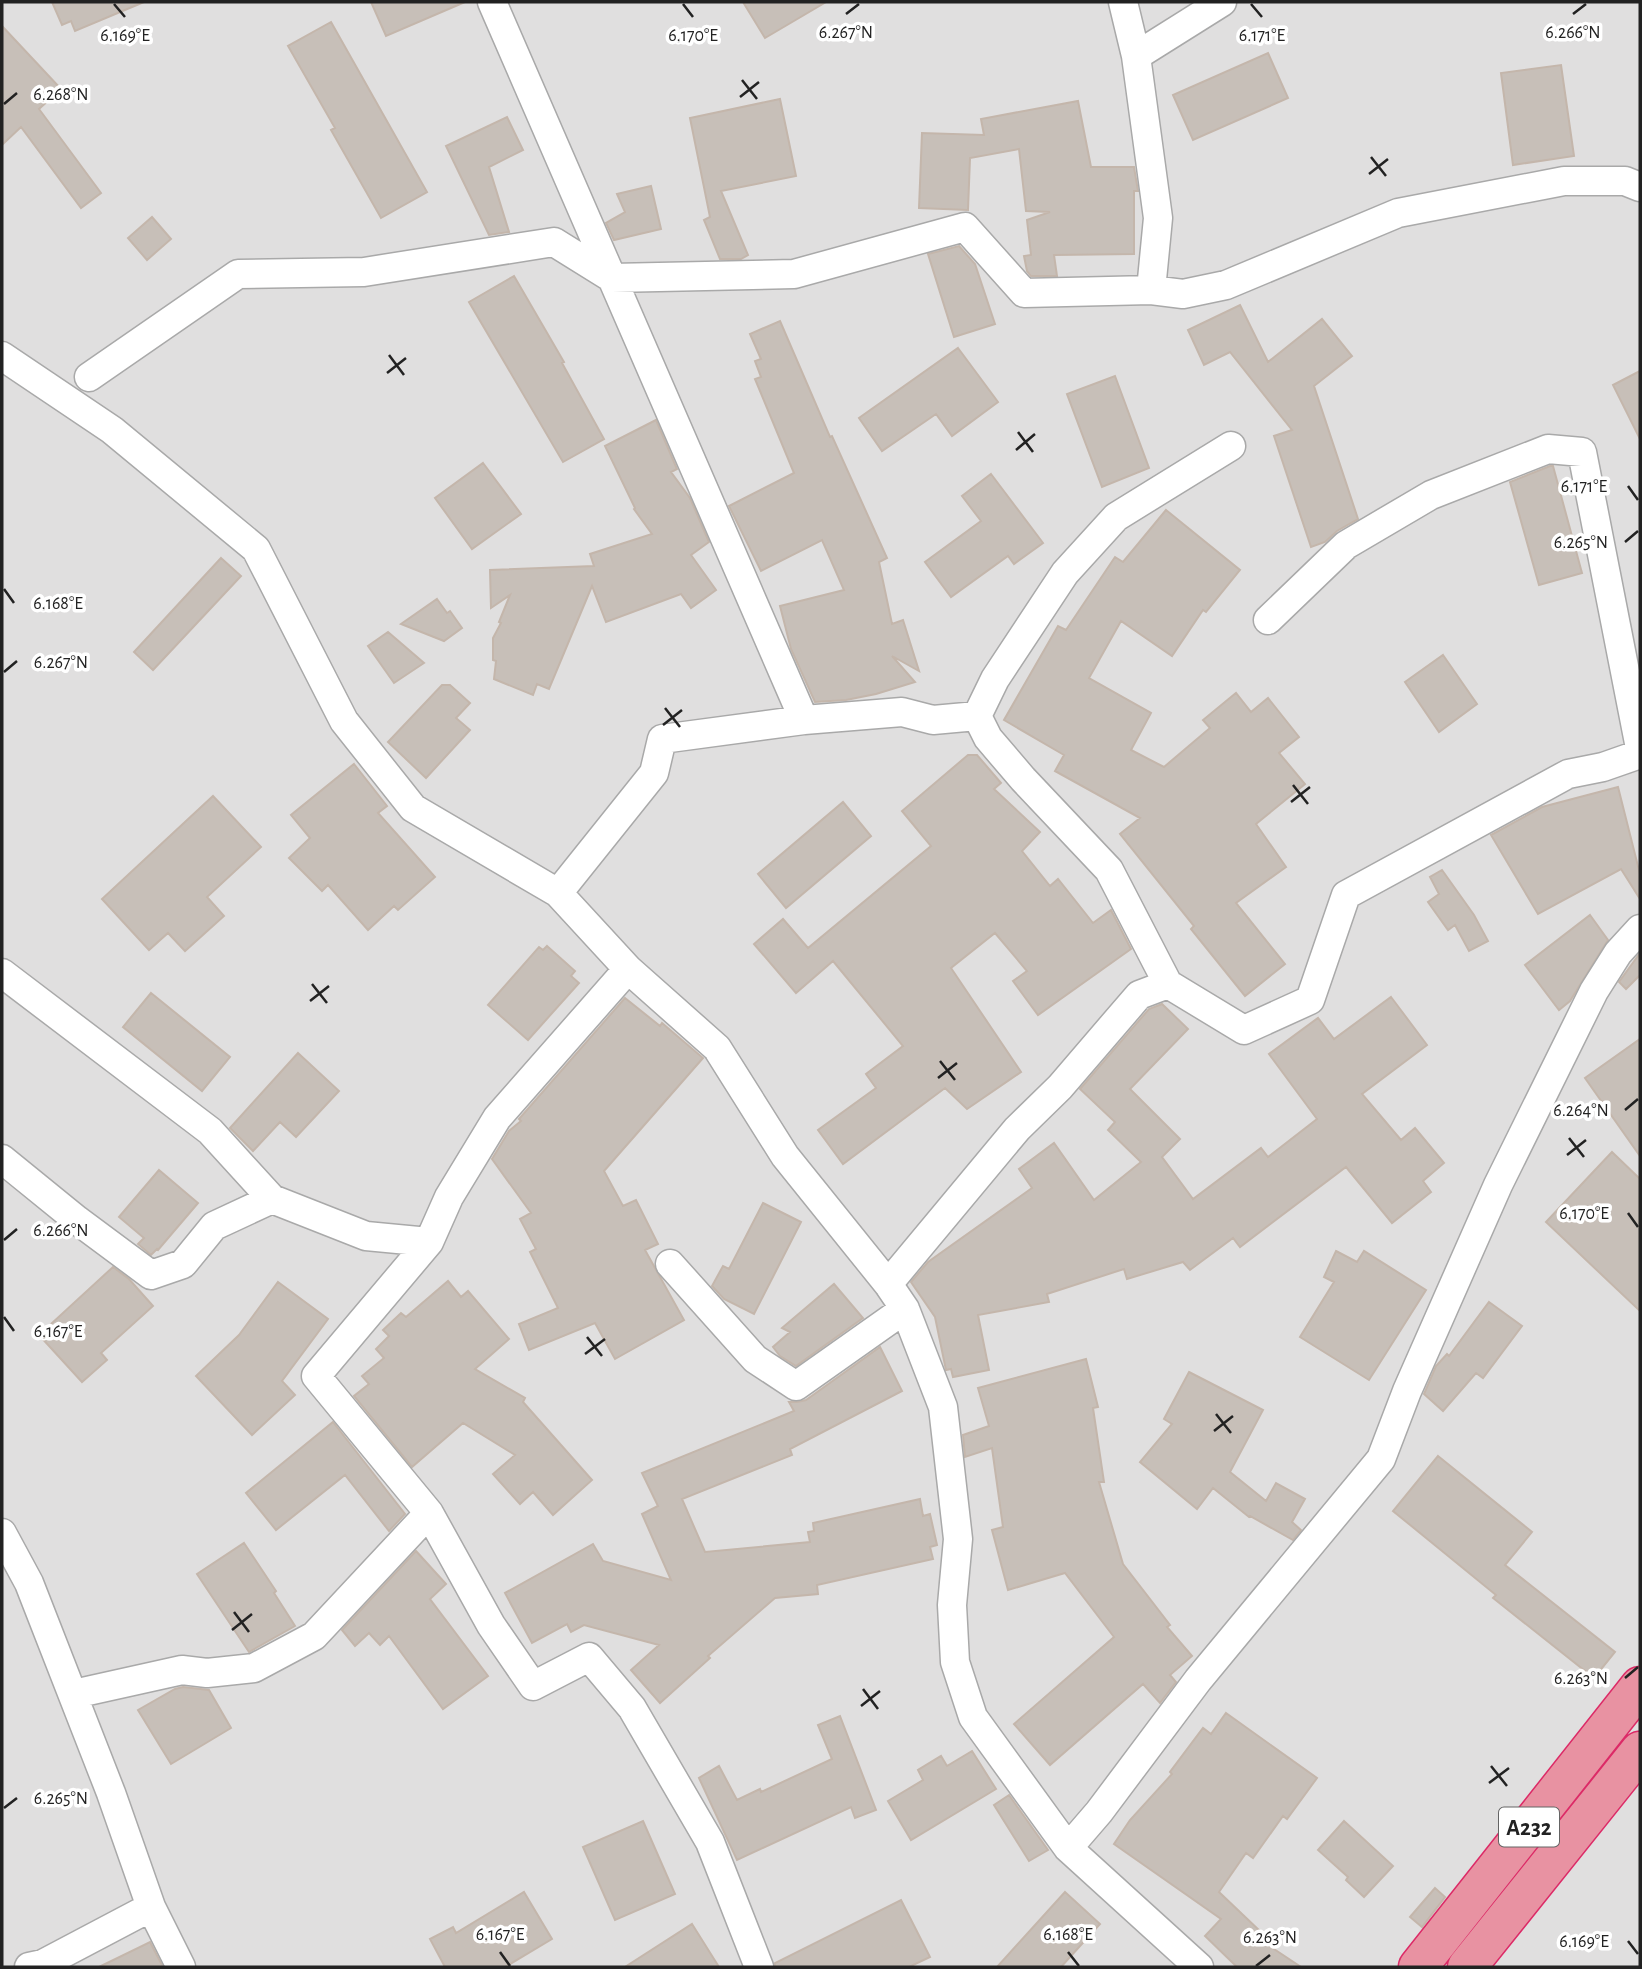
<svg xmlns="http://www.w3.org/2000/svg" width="1642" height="1969" viewBox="0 0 1642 1969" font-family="'Alegreya Sans',sans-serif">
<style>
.residential{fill:#e0dfdf}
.building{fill:#c7bfb8;stroke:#c4b6ab;stroke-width:2}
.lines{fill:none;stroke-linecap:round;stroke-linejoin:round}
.street-casing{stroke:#a9a9a9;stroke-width:31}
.highway-casing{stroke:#dc2a67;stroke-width:41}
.street{stroke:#fff;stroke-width:28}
.highway{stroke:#e892a2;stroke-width:38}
.ticks{fill:none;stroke:#222;stroke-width:2.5}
.labels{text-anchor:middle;stroke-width:7;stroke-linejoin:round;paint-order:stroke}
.shield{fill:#fff;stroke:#646464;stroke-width:2}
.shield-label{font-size:23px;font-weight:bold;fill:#222}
.ticks-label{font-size:18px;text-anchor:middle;fill:#222;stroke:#fff;stroke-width:7;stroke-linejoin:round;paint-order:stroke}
</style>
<rect width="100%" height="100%" fill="#f2efe9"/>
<path class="residential" d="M2 2H1640V1967H2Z"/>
<path class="building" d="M52 2H144L75 31 71 21 62 25Z
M371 2H465L386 36Z
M743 2H826L765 38Z
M331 22 427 192 381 218 331 130 335 128 288 46Z
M2 26 61 89 39 109 101 193 81 208 21 127 2 145Z
M1268 53 1288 98 1193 140 1173 95Z
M1561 65 1574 156 1513 165 1501 73Z
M780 99 796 176 721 191 748 255 741 259H720L704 220 710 217 690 118Z
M1078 101 1091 167H1134L1138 191H1134V254L1054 255 1057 276H1031L1027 271 1024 256 1031 255 1027 220 1050 212 1026 211 1019 149 970 158 968 210 919 208 922 133 984 135 981 119Z
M507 117 523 150 489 167 509 232 489 235 446 146Z
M651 186 661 229 614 240 606 223 625 212 617 194Z
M152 217 171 239 147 260 128 238Z
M959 246 975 264 995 324 954 337 928 254Z
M514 276 564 362 562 363 604 439 563 462 469 302Z
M1240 305 1268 362 1322 319 1352 356 1314 386 1358 519 1337 531 1325 542 1311 547 1274 436 1292 430 1230 352 1204 365 1188 330Z
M780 321 830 437 832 436 887 558 879 562 892 624 903 620 919 671 892 656 915 682 876 694 846 700 815 702 791 649 780 606 844 590 822 540 761 571 729 506 794 473 755 379 761 377 755 361 761 359 750 334Z
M958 348 998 402 952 436 936 414 882 451 859 418Z
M1640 371V439L1613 385Z
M1115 376 1149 468 1102 487 1067 394Z
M656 420 677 469 671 472 690 498 709 542 691 555 716 590 691 608 681 594 606 622 592 586 549 689 537 684 533 695 494 679 496 661 493 660V638L501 623 499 622 510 595 491 608 490 570 594 566 590 554 652 534 634 509 635 508 605 446Z
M483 463 521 514 472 549 435 498Z
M1550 466H1553L1582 573 1539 585 1510 482Z
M991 474 1043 543 1014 564 1008 556 951 597 925 562 981 521 962 496Z
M1166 510 1240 570 1206 612 1203 610 1172 656 1121 621 1089 678 1151 713 1131 750 1164 767 1210 728 1203 720 1236 693 1251 712 1268 698 1299 737 1279 753 1305 784 1256 824 1286 867 1236 903 1285 964 1245 996 1191 929 1194 926 1120 834 1140 818 1055 771 1064 755 1004 720 1058 626 1066 630 1115 557 1123 562Z
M221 558 241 576 153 670 134 652Z
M437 599 447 613 450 611 462 628 444 641 401 624Z
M388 632 424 663 394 683 368 646Z
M1443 655 1477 704 1439 732 1405 682Z
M442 685H450L470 703 456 718 470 730 426 778 388 742Z
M968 755H977L1001 783 994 789 1040 832 1022 851 1050 886 1058 879 1093 923 1111 910 1131 949 1038 1015 1013 981 1027 971 995 933 951 968 1021 1072 967 1109 945 1088 843 1164 818 1130 876 1088 866 1074 903 1046 833 961 796 993 754 944 783 919 808 948 931 846 902 811Z
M354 764 387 806 378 813 435 877 398 910 394 906 368 930 328 885 322 891 289 858 310 838 291 815Z
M1618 787 1640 874V899L1621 869 1538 914 1491 835 1542 807Z
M213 796 261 847 207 897 224 916 185 951 168 933 149 950 102 899Z
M843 802 871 836 786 908 758 874Z
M1442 870 1474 915 1488 941 1469 951 1455 925 1448 930 1428 902 1439 894 1430 877Z
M1590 915 1608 940 1570 1001 1559 1010 1525 965Z
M547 946 575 971 571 976 579 983 528 1040 488 1005 539 947 543 950Z
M1640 953V975L1626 989 1619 982Z
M151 993 230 1057 202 1091 123 1027Z
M1391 997 1427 1045 1362 1094 1401 1140 1415 1128 1444 1163 1423 1181 1431 1192 1392 1223 1346 1167 1240 1247 1233 1238 1190 1270 1183 1262 1127 1279 1124 1269 1047 1294 1049 1302 978 1315 989 1370 953 1377 951 1369 946 1370 935 1317 911 1282 928 1262 1032 1188 1019 1169 1054 1143 1094 1200 1141 1162 1108 1130 1115 1122 1080 1089 1149 1009 1162 1004 1188 1029 1130 1089 1180 1139 1162 1157 1193 1199 1261 1148 1268 1157 1317 1119 1269 1054 1318 1018 1334 1039Z
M625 998 660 1026 662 1023 703 1058 604 1171 623 1206 636 1200 658 1244 645 1250 684 1320 615 1359 595 1323 529 1350 519 1324 558 1308 530 1252 536 1249 520 1219 531 1213 492 1159 509 1131 521 1121 519 1119Z
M1640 1039V1156L1585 1078Z
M298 1053 339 1091 296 1137 280 1122 253 1151 230 1128Z
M1612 1152 1640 1179V1311L1546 1222Z
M159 1170 198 1203 158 1250 157 1249 151 1255 138 1244 144 1238 119 1217Z
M763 1203 801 1222 754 1314 724 1299 712 1286 723 1266 729 1269Z
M1336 1251 1357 1262 1364 1251 1426 1290 1369 1380 1300 1337 1334 1282 1324 1277Z
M113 1267 129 1279 153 1306 101 1353 107 1360 82 1382 39 1335Z
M448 1281 461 1297 468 1291 509 1339 475 1369 525 1398 523 1402 592 1480 553 1515 533 1492 520 1504 493 1474 515 1455 463 1423 412 1467 354 1396 369 1384 362 1376 384 1358 376 1349 389 1336 383 1330 401 1313 406 1317Z
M278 1282 328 1319 282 1381 295 1395 252 1435 196 1376 239 1335Z
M834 1284 863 1318 796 1366 780 1356 773 1347 790 1332 782 1328Z
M1489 1302 1522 1326 1483 1378 1476 1373 1443 1411 1424 1394 1436 1366 1447 1354 1449 1356Z
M880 1347 902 1391 790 1449 792 1455 682 1499 705 1552 810 1542 808 1532 814 1531 813 1523 920 1499 923 1516 930 1514 937 1545 930 1547 933 1559 817 1585 818 1594 775 1598 708 1656 710 1658 660 1703 631 1670 659 1645 584 1625 571 1632 567 1624 532 1643 505 1593 593 1544 603 1561 671 1580 642 1514 658 1506 642 1473 794 1411 789 1402H797L806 1400Z
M1086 1359 1098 1407 1093 1408 1104 1482H1099L1123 1564 1170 1625 1167 1627 1192 1656 1170 1675 1176 1682 1160 1703 1143 1684 1050 1765 1014 1724 1114 1637 1065 1573 1008 1590 992 1530 1003 1527 992 1448 965 1457 963 1435 989 1426 978 1388Z
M1189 1372 1263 1410 1230 1472 1266 1501 1276 1483 1305 1499 1292 1522 1301 1530 1293 1540 1250 1516 1249 1517 1213 1488 1197 1509 1140 1462 1172 1424 1164 1419Z
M333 1422 405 1514 389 1531 345 1475 276 1530 246 1493Z
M1438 1456 1532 1532 1505 1565 1615 1652 1594 1678 1493 1598 1496 1595 1393 1511Z
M244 1543 276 1591 274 1593 295 1626 249 1652 197 1574Z
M416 1551 446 1584 430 1599 488 1676 443 1709 389 1636 380 1645 369 1633 355 1646 342 1630Z
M183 1687 209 1690 231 1728 171 1764 138 1710 175 1689Z
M1226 1713 1317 1778 1287 1819 1283 1816 1253 1858 1246 1853 1219 1892 1261 1932 1256 1937 1301 1967H1237L1205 1936 1221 1919 1114 1844 1130 1820 1172 1774 1170 1772 1203 1728 1211 1734Z
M840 1716 876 1810 855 1818 851 1807 737 1860 699 1778 719 1766 737 1800 760 1789 761 1792 832 1759 818 1725Z
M972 1751 996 1789 911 1840 888 1801 923 1780 918 1770 941 1756 947 1766Z
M1009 1795 1048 1850 1029 1861 994 1805Z
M643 1821 675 1894 615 1920 583 1847Z
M1344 1821 1393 1866 1364 1897 1346 1880 1348 1877 1318 1850Z
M1435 1888 1445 1897 1422 1927 1410 1917Z
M524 1892 552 1939 505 1967H445L430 1939 453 1927 456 1933Z
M1065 1892 1100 1924 1061 1967H997Z
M901 1900 930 1957 909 1967H775V1963Z
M692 1924 719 1967H625Z
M150 1942 163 1967H99Z"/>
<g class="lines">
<g class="street-casing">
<path id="street" d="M492 2 804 720
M1123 2 1136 56 1158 218 1151 290 1183 294 1226 285 1398 213 1564 181H1625L1640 187
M1136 56 1222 2
M2 356 112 430 256 549 344 721 413 808 558 893 628 969 717 1048 785 1156 888 1284 905 1309 943 1407 958 1539 952 1605 955 1662 973 1717 1068 1848 1199 1967
M89 377 238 274 364 272 554 242 612 278 794 274 965 227 1024 293 1151 290
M1268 620 1346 545 1431 495 1548 449 1582 452 1640 748
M977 716 995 679 1065 573 1116 517 1231 446
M558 893 654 773 662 739 804 720 902 712 933 720 977 716 988 738 1023 779 1109 870 1168 984 1139 995 1060 1087 1017 1129 888 1284
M628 969 497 1118 449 1197 429 1242 316 1376 429 1513 491 1625 533 1686 589 1657 632 1708 710 1842 759 1967
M2 973 210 1131 272 1199
M1168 984 1244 1030 1310 1000 1346 895 1568 774 1603 767 1640 754
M2 1159 77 1220 151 1275 183 1264 214 1226 272 1199 366 1236 429 1242
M670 1264 755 1359 796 1386 905 1309
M2 1533 29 1583 111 1793 151 1907 181 1967
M74 1694 182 1670 207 1673 254 1668 314 1636 429 1513
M1068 1848 1099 1812 1198 1680 1381 1459 1407 1391 1498 1185 1594 991 1618 953 1640 929
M29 1967 43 1964 151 1907"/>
</g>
<g class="highway-casing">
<path id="highway" d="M1418 1967 1640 1686
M1467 1967 1640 1751"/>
</g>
<use href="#street" class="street"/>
<use href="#highway" class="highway"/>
</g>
<path class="ticks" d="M114 4 125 17M683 4 693 17M1251 4 1262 17M846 14 859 4M1573 14 1586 4M742 80 757 99M740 97 759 82M4 104 17 93M1371 157 1386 176M1369 174 1388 159M389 355 404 375M387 373 406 358M1018 432 1033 452M1016 450 1035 434M1628 486 1638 500M1625 542 1638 531M4 589 14 603M4 672 17 661M665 708 680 727M663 725 682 710M1293 785 1308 804M1291 802 1310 787M312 984 327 1003M310 1001 329 986M940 1061 955 1080M938 1078 957 1063M1625 1110 1638 1099M1569 1138 1584 1157M1567 1155 1586 1140M1628 1213 1638 1227M4 1240 17 1229M4 1317 14 1331M587 1337 602 1356M585 1354 605 1339M1216 1414 1231 1433M1214 1431 1233 1416M234 1612 249 1632M232 1630 252 1614M1625 1678 1638 1667M863 1689 878 1709M861 1706 880 1691M1491 1766 1507 1786M1489 1783 1509 1768M4 1808 17 1798M1628 1941 1638 1954M500 1952 510 1966M1068 1952 1079 1966M1256 1966 1270 1955"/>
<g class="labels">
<rect class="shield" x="1499" y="1807.5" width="60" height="39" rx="5"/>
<g class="shield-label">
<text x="1529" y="1835">A232</text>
</g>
</g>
<g class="ticks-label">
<text x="846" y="38">6.267°N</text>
<text x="1573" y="38">6.266°N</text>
<text x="125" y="41">6.169°E</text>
<text x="693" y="41">6.170°E</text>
<text x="1262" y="41">6.171°E</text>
<text x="61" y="100">6.268°N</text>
<text x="1584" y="492">6.171°E</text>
<text x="1581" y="548">6.265°N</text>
<text x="58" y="609">6.168°E</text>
<text x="61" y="668">6.267°N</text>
<text x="1581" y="1116">6.264°N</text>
<text x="1584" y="1219">6.170°E</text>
<text x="61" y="1236">6.266°N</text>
<text x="58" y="1337">6.167°E</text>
<text x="1581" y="1684">6.263°N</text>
<text x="61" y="1804">6.265°N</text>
<text x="500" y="1940">6.167°E</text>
<text x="1068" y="1940">6.168°E</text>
<text x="1270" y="1943">6.263°N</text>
<text x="1584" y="1947">6.169°E</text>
</g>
<rect width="1642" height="1969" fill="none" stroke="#222222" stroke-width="7"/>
</svg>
